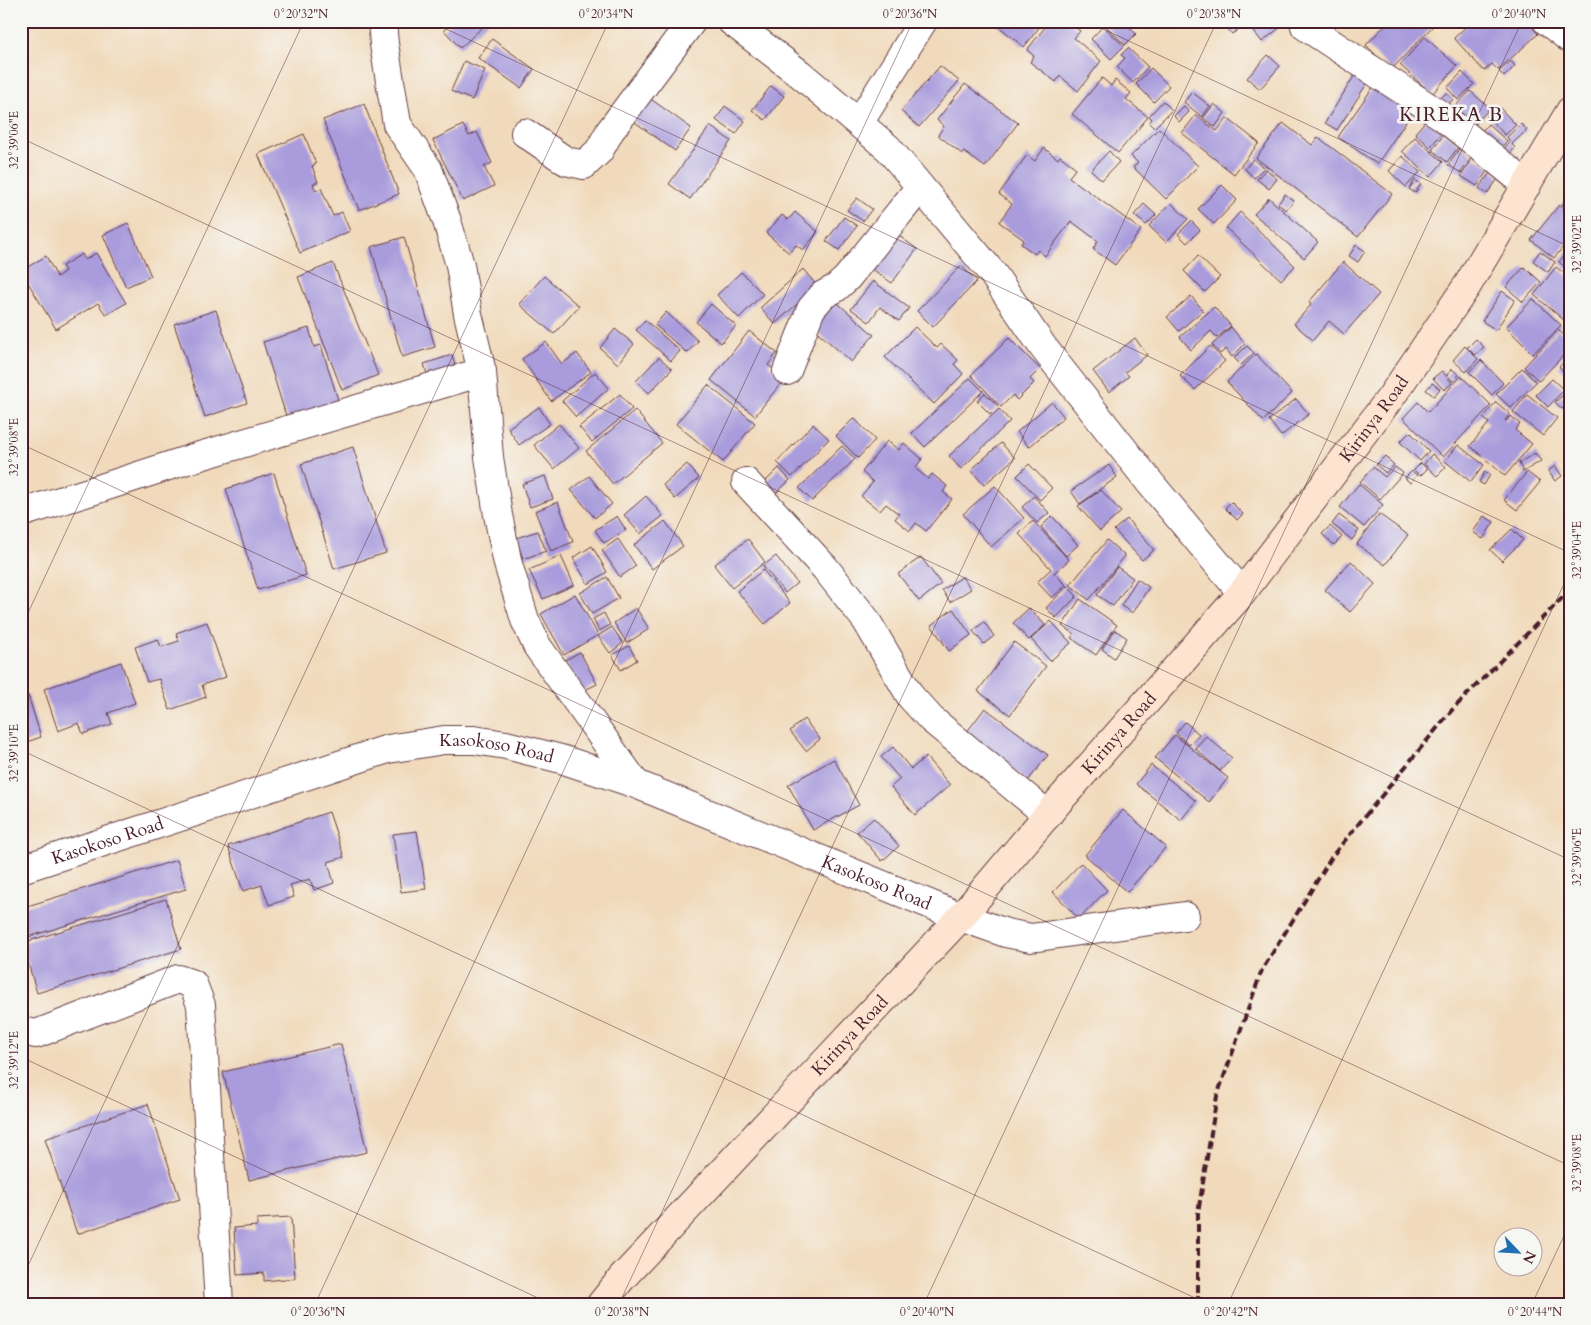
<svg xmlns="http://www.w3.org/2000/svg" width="1591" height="1325" viewBox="0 0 1591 1325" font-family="Cardo,serif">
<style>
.building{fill:#a99bdc}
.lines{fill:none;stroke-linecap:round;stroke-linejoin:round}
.street-casing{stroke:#633b41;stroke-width:30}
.secondary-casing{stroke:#633b41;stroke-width:30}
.street{stroke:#fff;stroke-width:28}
.secondary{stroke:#fde4d1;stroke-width:28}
.rail{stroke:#4a1f2b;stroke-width:4;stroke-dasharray:8 4;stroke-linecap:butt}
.ticks{fill:none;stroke:#4a1f2b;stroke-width:1;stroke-opacity:0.45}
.labels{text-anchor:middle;stroke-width:5;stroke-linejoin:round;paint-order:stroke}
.street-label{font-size:18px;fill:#4a1f2b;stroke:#f6f6f2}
.quarter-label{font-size:20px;letter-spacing:1px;fill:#4a1f2b;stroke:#f6f6f2}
.neatline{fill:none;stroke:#4a1f2b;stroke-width:2}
.ticks-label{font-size:12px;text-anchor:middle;fill:#4a1f2b}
</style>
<rect width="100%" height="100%" fill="#f6f6f2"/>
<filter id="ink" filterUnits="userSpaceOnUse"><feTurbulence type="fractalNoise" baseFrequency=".02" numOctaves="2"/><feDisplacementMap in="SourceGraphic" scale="10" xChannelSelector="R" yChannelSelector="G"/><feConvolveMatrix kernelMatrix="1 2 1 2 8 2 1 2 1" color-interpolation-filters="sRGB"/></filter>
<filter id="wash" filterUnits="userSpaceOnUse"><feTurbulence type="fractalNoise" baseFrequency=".0096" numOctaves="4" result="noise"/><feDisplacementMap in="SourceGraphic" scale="20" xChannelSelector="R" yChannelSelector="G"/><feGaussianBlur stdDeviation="1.12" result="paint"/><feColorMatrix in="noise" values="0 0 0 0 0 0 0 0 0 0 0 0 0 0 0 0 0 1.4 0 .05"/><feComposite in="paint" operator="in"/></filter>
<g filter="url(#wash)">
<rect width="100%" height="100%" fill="#f1dabb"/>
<g id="blocks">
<path class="building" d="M454 21H489L460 48 444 30Z
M992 21H1044L1024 47Z
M1050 21H1067L1080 31 1074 38 1101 61 1078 91 1060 76 1056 82 1030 62 1034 56 1027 50Z
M1101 21H1124L1136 34 1125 45Z
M1222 21H1239L1243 26 1232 34Z
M1246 21H1288L1262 42Z
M1389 21H1426L1432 27 1391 70 1366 45Z
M1472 21H1527L1538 34 1498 70 1492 64 1484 71 1454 38Z
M1103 26 1124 46 1111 59 1091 39Z
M1425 37 1457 66 1432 94 1400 65Z
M492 39 534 69 521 88 478 58Z
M1128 48 1148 67 1133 83 1117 67 1125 58 1121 55Z
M1268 55 1280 66 1260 89 1247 78Z
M464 61 485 70 472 100 451 91Z
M1511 61 1515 66 1504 77 1499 71Z
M940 66 959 81 919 127 901 111Z
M1151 68 1169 86 1154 102 1136 84Z
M1462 72 1474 84 1458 100 1447 88Z
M1356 73 1368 82 1337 130 1325 123Z
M1102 78 1111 86 1115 80 1131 93 1126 99 1148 117 1118 153 1072 114Z
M1378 80 1416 107 1377 164 1338 137Z
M965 84 1018 123 985 167 964 152 962 154 938 135 944 126 937 120Z
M771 86 784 96 765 120 752 110Z
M1470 91 1490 108 1469 131 1449 113Z
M1192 92 1210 106 1202 117 1184 102Z
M1446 93 1453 99 1447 106 1440 99Z
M648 97 691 128 675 151 632 120Z
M1163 101 1172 110 1154 128 1149 123 1152 119 1149 116Z
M364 104 399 194 359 210 323 120Z
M1214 104 1225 113 1215 127 1203 118Z
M725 106 745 121 736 134 716 120Z
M1184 106 1189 112 1179 122 1174 116Z
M1498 106 1516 125 1505 135 1487 116Z
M1196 115 1217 131 1227 118 1259 143 1234 174 1182 133Z
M1428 118 1443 132 1430 147 1415 133Z
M1283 123 1312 145 1318 137 1392 194 1358 237 1256 158Z
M1488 124 1507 141 1495 155 1476 138Z
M1521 124 1527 130 1512 144 1515 148 1504 160 1498 155 1510 142 1507 137Z
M463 125 469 136 477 132 492 163 484 167 494 186 463 201 433 140Z
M710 126 731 141 690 199 669 184Z
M1159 128 1198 166 1166 199 1133 167 1138 163 1131 156Z
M1445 133 1460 145 1447 162 1432 150Z
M304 134 316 164 312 166 318 182 313 184 316 191 321 188 333 216 342 212 350 231 300 253 258 154Z
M1415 137 1443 162 1430 177 1402 151Z
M1461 146 1473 155 1461 173 1448 165Z
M1044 148 1058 159 1060 156 1076 168 1069 177 1141 230 1115 265 1093 249 1098 241 1071 221 1045 256 1038 250 1035 254 1021 244 1024 240 999 222 1012 204 999 194 1027 155 1035 161Z
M1109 151 1119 162 1102 180 1091 170Z
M1402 156 1420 172 1406 187 1389 171Z
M1474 157 1490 167 1477 186 1461 176Z
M1253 159 1264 168 1254 178 1245 169Z
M1266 169 1277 179 1269 189 1257 179Z
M1492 170 1500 176 1487 194 1479 188Z
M1415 180 1421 184 1415 193 1409 189Z
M1222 185 1237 200 1214 224 1198 209Z
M1285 194 1294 201 1286 210 1278 204Z
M1567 196 1570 197V209L1562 205Z
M857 198 872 209 863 221 847 210Z
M1269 198 1318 242 1304 258 1254 214Z
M1171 203 1188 219 1166 242 1149 226Z
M1144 204 1156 215 1146 225 1134 215Z
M1559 205 1570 214V239L1554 258 1531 240Z
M795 212 818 232 803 250 796 245 789 253 766 233 782 215 788 220Z
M1240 212 1295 266 1281 280 1226 228Z
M844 217 857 226 839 250 826 241Z
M1191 221 1200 230 1187 243 1178 234Z
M128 223 151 276 126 287 103 235Z
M898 235 917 249 892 283 872 269Z
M404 237 435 347 402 357 371 247Z
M1356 245 1365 251 1358 262 1349 256Z
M1570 249V271L1559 262Z
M1540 251 1555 262 1548 272 1533 261Z
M96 253 126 303 106 315 98 303 56 329 21 271 46 256 57 277 65 271 62 266 82 254 85 260Z
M1198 256 1220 277 1205 292 1184 271Z
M1343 262 1379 294 1344 334 1329 321 1313 340 1294 324 1311 305 1309 302Z
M333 263 378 375 342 390 298 277Z
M961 266 977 281 933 327 917 311Z
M1524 267 1541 282 1523 302 1506 287Z
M1556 267 1570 278V325L1534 295Z
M803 269 817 286 775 324 760 308Z
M741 272 763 294 739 318 717 295Z
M544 276 579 306 554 334 519 304Z
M873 281 909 308 899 321 880 307 869 322 851 309Z
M1502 291 1515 300 1496 330 1482 321Z
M1191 296 1203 310 1179 331 1167 317Z
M833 299 874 335 851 362 810 325Z
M1533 299 1561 325 1533 354 1506 327Z
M711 304 736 326 721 343 696 322Z
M1214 307 1231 326 1217 338 1211 331 1191 350 1180 337Z
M216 310 247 403 205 417 174 324Z
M666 312 698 341 687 353 655 325Z
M645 320 680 351 671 361 636 330Z
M915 327 937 348 941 344 958 360 954 364 963 374 934 404 885 357Z
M1231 327 1245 344 1232 357 1226 349 1220 354 1212 345Z
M309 328 314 347 321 345 339 403 287 419 263 342Z
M615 329 634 344 618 364 600 348Z
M1558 330 1570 340V348L1539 381 1524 367Z
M749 331 777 353 768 365 785 378 755 416 711 380Z
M1009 338 1040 369 1030 379 1034 383 1017 400 1013 395 1001 407 971 375Z
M1135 338 1147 355 1125 372 1129 376 1109 392 1093 371Z
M1476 339 1484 347 1475 355 1467 348Z
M546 342 562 364 577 353 591 372 551 401 522 359Z
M1210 346 1225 361 1195 390 1180 376Z
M1247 346 1254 353 1241 365 1234 358Z
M1465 346 1478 359 1466 372 1453 360Z
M1256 354 1292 393 1263 421 1227 382Z
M452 355 457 371 429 380 424 364Z
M1570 355V377L1559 367Z
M659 357 672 369 649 393 636 381Z
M1481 360 1503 383 1492 395 1469 372Z
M1522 368 1536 382 1511 408 1496 394Z
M1452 369 1459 375 1453 381 1447 375Z
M1442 371 1452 383 1444 390 1433 378Z
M595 372 609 388 576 417 562 401Z
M1461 376 1491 405 1443 457 1403 418 1418 402 1428 412Z
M970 378 983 391 925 447 912 433Z
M1552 379 1564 390 1548 407 1536 395Z
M1432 383 1440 389 1434 396 1426 390Z
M708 385 755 423 723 462 676 424Z
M985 393 998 406 990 414 977 401Z
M620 394 632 409 592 442 579 427Z
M1527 394 1557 418 1543 436 1513 412Z
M1562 396 1569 403 1562 409 1555 402Z
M1296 399 1309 414 1281 436 1269 420Z
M1052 402 1064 417 1029 447 1017 432Z
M1496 402 1510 414 1505 420 1506 421 1511 416 1520 424 1515 430 1532 444 1505 476 1470 446 1489 423 1483 418Z
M539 407 550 424 519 445 508 428Z
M999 409 1010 421 961 469 949 456Z
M635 410 662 443 613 484 586 451Z
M854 418 875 440 858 458 836 436Z
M559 424 579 448 554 469 534 445Z
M813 424 829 439 792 477 777 462Z
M1410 432 1429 451 1420 461 1400 442Z
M887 441 899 450 904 443 922 459 915 468 928 479 932 474 947 486 943 492 952 499 926 531 916 523 910 531 895 519 899 514 886 504 880 511 861 496 873 482 862 472Z
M1001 443 1015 458 984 485 971 470Z
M1458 445 1484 465 1471 482 1445 461Z
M842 446 855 459 812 501 799 488Z
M353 447 386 553 334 569 301 464Z
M1535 453 1541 461 1523 472 1519 463Z
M1432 454 1446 467 1437 476 1424 464Z
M1385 456 1394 465 1386 473 1376 465Z
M1421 463 1427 469 1420 476 1414 470Z
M687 464 699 478 675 499 663 485Z
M1029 464 1052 488 1040 500 1017 476Z
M1109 465 1117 477 1080 504 1071 491Z
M1555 466 1562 476 1555 481 1548 471Z
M1373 467 1385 477 1395 467 1403 473 1380 499 1360 482Z
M779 468 790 480 771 498 760 487Z
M1412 471 1417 475 1410 483 1405 478Z
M1485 472 1490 475 1484 485 1479 482Z
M1527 472 1540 482 1517 510 1504 500Z
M274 473 306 575 258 590 226 489Z
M545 476 553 499 530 507 522 484Z
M589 476 612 504 595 518 571 490Z
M1359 484 1383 505 1364 527 1340 507Z
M995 486 1024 518 991 547 963 514Z
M1101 490 1121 512 1100 531 1078 506Z
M646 496 663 516 640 534 624 515Z
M1034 496 1049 513 1037 523 1022 507Z
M558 502 573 542 551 551 535 511Z
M1231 502 1243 514 1237 520 1225 508Z
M1379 514 1408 535 1385 565 1357 544Z
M1339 515 1359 530 1352 540 1332 524Z
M617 516 626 530 604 543 595 530Z
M1052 516 1078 545 1066 556 1041 527Z
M1484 516 1494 522 1483 539 1473 532Z
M1127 519 1154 550 1142 560 1114 530Z
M665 521 683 546 652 569 634 545Z
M1033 521 1069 560 1054 573 1066 585 1052 598 1037 582 1051 569 1019 534Z
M1330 526 1342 537 1334 545 1322 534Z
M1512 529 1523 540 1502 561 1490 550Z
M538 531 546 551 523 559 516 538Z
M618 539 636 566 620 577 602 550Z
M748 539 765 562 732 588 714 565Z
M1107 540 1125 556 1089 600 1070 585Z
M592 546 607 572 588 584 573 558Z
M561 556 574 585 543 599 529 570Z
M776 556 797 583 785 593 763 566Z
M921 557 941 584 919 601 898 574Z
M1351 561 1375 584 1350 612 1325 590Z
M1117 567 1133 578 1113 606 1097 595Z
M763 570 790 603 765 624 737 591Z
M607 577 619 598 592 614 580 593Z
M962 577 971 589 950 602 942 590Z
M1137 579 1149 587 1133 613 1121 606Z
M1067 586 1077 596 1056 618 1046 608Z
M575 594 598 635 564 655 541 614Z
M1080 599 1117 625 1096 655 1071 638 1074 634 1062 626Z
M636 608 649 629 627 643 614 623Z
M1029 608 1045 625 1029 640 1013 623Z
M953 609 971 635 949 651 931 625Z
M604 613 610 625 599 631 593 619Z
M1051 621 1071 643 1050 661 1031 639Z
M207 622 226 677 202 685 206 697 170 710 159 679 147 682 135 647 158 639 161 647 179 641 176 633Z
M984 622 994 636 984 644 973 631Z
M612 627 623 643 610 653 598 636Z
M1115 630 1127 638 1114 658 1102 649Z
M1014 642 1046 666 1010 715 978 691Z
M629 646 637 660 621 670 612 655Z
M580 652 597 684 581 692 565 660Z
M121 662 135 703 108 713 112 724 83 734 79 723 58 731 44 689Z
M28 695 41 737 21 744V697Z
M985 708 1048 755 1028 781 966 733Z
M804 719 820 739 806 751 790 731Z
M1185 722 1199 734 1189 745 1176 733Z
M1175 735 1228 778 1209 802 1155 758Z
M1206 736 1232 758 1220 771 1195 748Z
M893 747 911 769 926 757 950 785 915 815 891 787 900 779 881 757Z
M834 759 859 805 813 830 788 785Z
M1151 765 1196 801 1181 820 1136 784Z
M1123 810 1166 847 1127 892 1085 855Z
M329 812 344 857 328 862 334 883 314 890 310 879 290 885 294 897 269 905 262 885 243 891 228 846Z
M874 818 899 846 882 861 857 832Z
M417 831 426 889 401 892 393 834Z
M177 860 186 889 21 939V908Z
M1081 863 1107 890 1079 919 1053 892Z
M166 899 181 949 37 993 22 943Z
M341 1044 367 1152 249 1180 223 1072Z
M148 1104 180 1199 77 1234 45 1139Z
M291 1217 295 1278 264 1281V1273L237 1275 234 1228 257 1226V1219Z"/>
</g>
</g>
<g filter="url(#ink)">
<use href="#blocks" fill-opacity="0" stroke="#633b41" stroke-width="1"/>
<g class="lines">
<g class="street-casing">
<g id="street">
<path d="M382 21 384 44 397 124 428 169 447 221 460 265 468 314 482 372 489 457 498 515 508 564 525 620 537 646 636 784"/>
<path d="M731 21 799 73 888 148 993 274 1043 347 1151 484 1242 593"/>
<path d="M1547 21 1570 39"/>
<path d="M1305 26 1442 116 1527 185"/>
<path d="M859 123 923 21"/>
<path d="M525 133 566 161 584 165 599 151 610 131 692 21"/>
<path d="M787 371 811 309 823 295 836 288 847 278 920 187"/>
<path d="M746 482 825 568 866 620 911 697 931 719 1048 815"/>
<path d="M21 513 95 490 190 459 482 372"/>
<path id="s1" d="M21 869 388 749 444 740H474L506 745 561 759 636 784 961 917 1006 933 1031 938 1185 916"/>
<path d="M21 1031 36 1034 178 979 193 984 201 1005 219 1304"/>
</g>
</g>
<g class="secondary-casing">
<g id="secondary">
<path id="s2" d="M601 1304 622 1278 961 917 1060 800 1242 593 1391 397 1467 286 1570 111"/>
</g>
</g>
<use href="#street" class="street"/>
<use href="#secondary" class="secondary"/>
<path class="rail" d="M1198 1304V1213L1217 1096 1262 970 1333 855 1452 710 1570 590"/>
</g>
</g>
<path class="ticks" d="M429 21 1570 553M1086 21 1570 247M21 138 1570 860M21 444 1570 1166M21 628 304 21M21 750 1208 1304M21 1057 551 1304M21 1281 609 21M315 1304 913 21M619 1304 1217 21M924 1304 1522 21M1228 1304 1570 571M1532 1304 1570 1223"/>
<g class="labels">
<g class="street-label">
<text dy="6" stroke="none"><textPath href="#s2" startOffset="1176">Kirinya Road</textPath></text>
<text dy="6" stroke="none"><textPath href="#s2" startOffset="771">Kirinya Road</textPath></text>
<text dy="6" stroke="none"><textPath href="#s1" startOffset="496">Kasokoso Road</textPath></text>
<text dy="6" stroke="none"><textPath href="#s1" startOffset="91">Kasokoso Road</textPath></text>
<text dy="6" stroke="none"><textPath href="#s1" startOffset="901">Kasokoso Road</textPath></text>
<text dy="6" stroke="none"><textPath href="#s2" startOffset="366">Kirinya Road</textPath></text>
</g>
<g class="quarter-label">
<text x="1451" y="121">KIREKA B</text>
</g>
</g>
<rect width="1591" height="1325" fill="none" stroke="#f6f6f2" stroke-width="55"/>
<g transform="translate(1518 1252) rotate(115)"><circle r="24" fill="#f6f6f2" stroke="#b1a0a2"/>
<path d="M0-4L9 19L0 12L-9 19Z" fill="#1f6fb2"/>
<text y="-8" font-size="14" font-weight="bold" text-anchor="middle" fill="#4a1f2b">N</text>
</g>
<rect x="28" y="28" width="1536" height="1270" class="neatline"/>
<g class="ticks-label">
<text x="301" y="18">0°20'32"N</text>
<text x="606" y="18">0°20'34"N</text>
<text x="910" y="18">0°20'36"N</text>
<text x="1214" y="18">0°20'38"N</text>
<text x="1519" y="18">0°20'40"N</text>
<text transform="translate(14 140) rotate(-90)" y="4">32°39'06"E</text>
<text transform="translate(1577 244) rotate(-90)" y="4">32°39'02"E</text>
<text transform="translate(14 447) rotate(-90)" y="4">32°39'08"E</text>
<text transform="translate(1577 550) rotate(-90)" y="4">32°39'04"E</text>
<text transform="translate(14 753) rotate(-90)" y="4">32°39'10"E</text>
<text transform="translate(1577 857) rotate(-90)" y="4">32°39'06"E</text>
<text transform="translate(14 1060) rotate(-90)" y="4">32°39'12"E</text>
<text transform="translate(1577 1163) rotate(-90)" y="4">32°39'08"E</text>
<text x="318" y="1316">0°20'36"N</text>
<text x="622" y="1316">0°20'38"N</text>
<text x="927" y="1316">0°20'40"N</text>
<text x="1231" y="1316">0°20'42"N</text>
<text x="1535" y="1316">0°20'44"N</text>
</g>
</svg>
